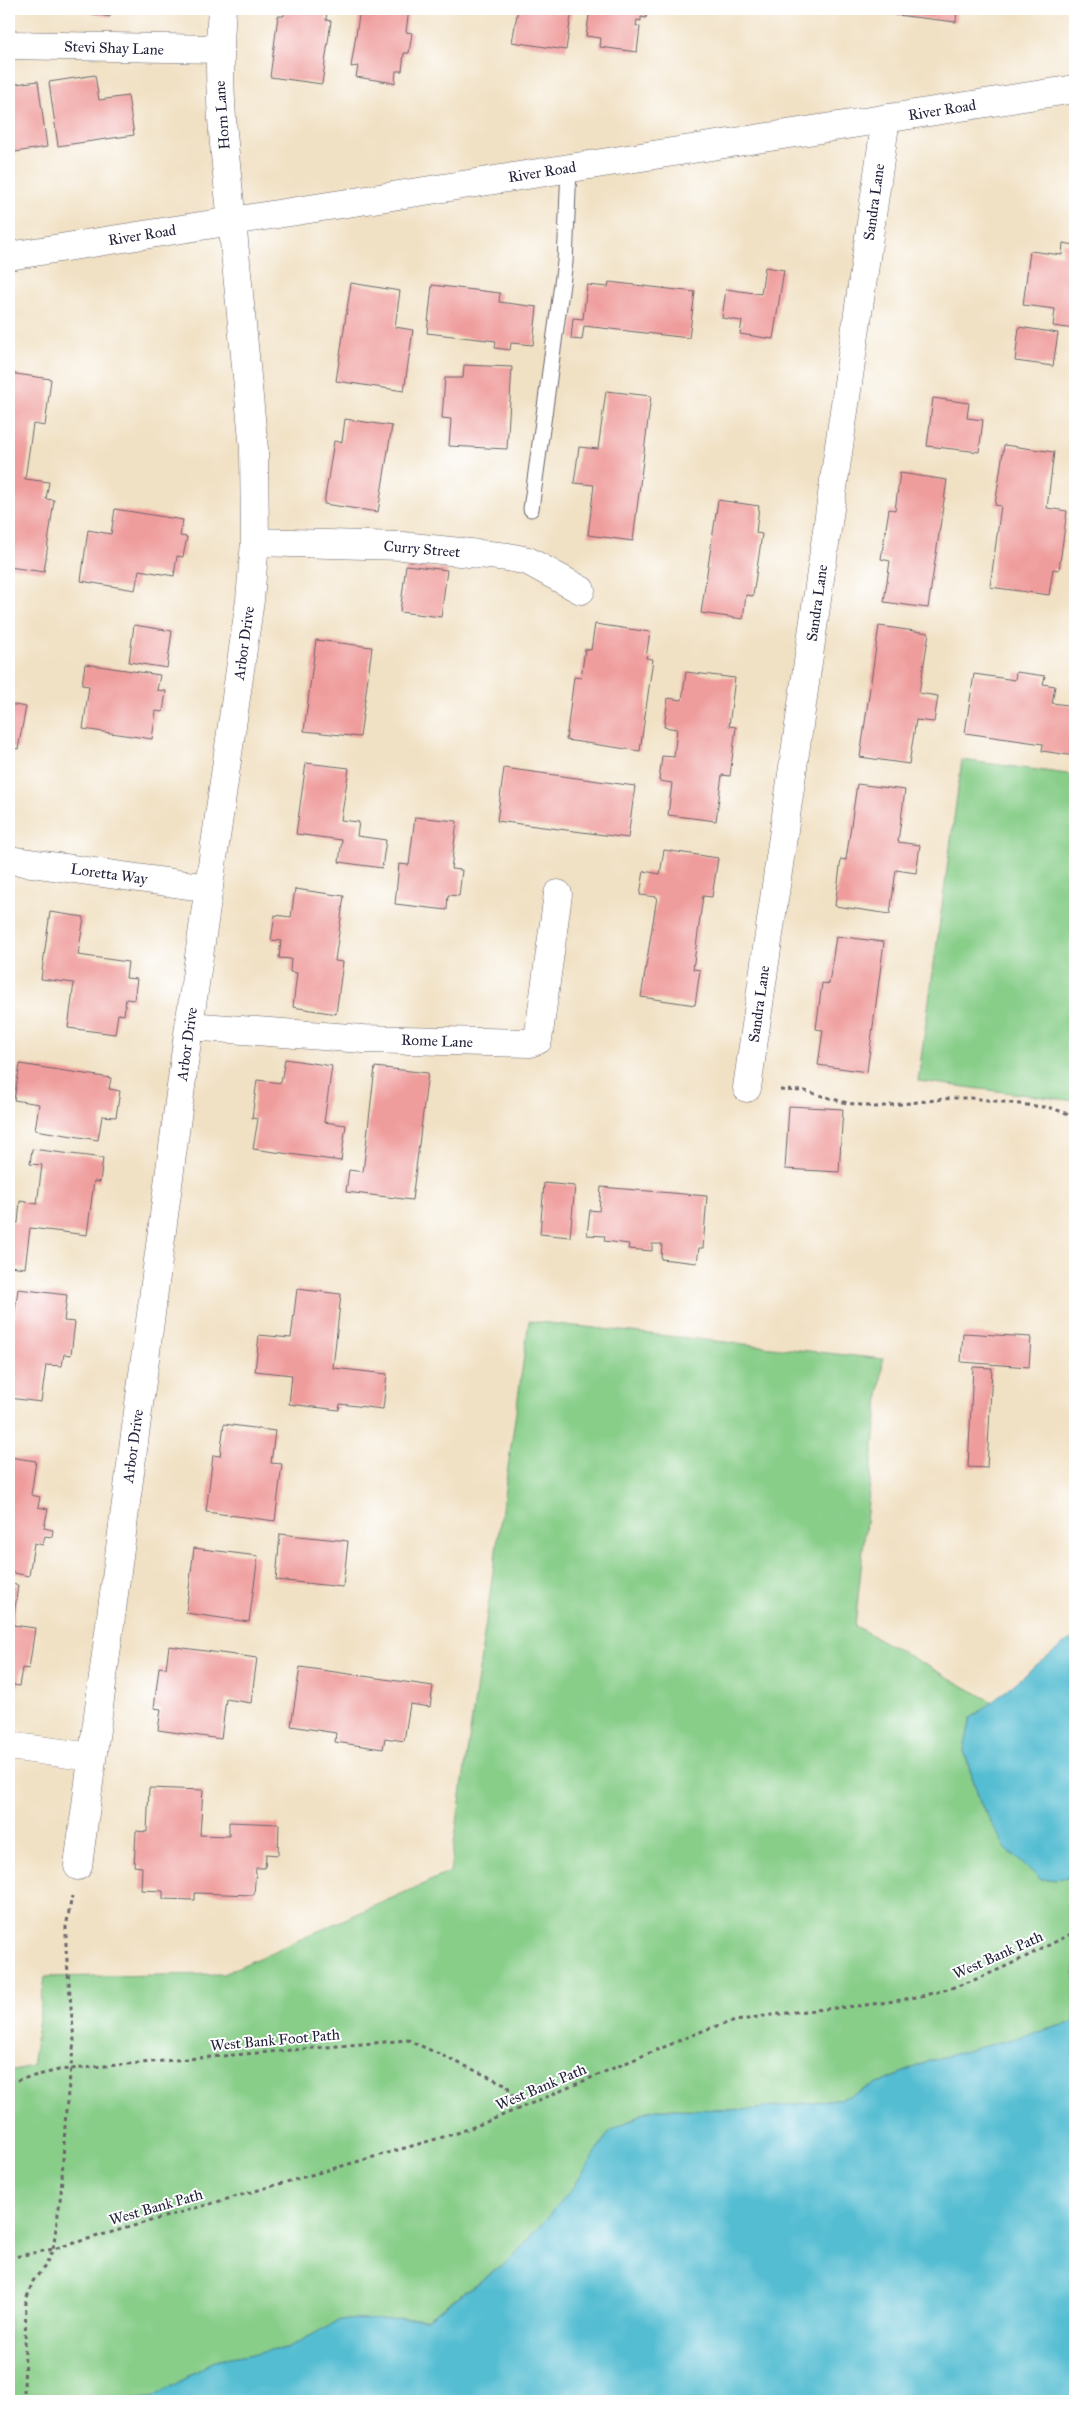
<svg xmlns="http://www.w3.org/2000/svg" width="1084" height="2410" viewBox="0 0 1084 2410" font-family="'IM FELL Great Primer',serif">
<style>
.green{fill:#88ce89;stroke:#557862}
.water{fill:#54bdd2;stroke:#3b7086}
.building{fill:#ef9d9c}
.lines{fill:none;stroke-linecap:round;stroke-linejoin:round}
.lane-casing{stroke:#6a656b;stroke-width:17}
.street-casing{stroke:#6a656b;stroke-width:29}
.secondary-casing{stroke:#6a656b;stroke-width:29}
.primary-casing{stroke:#6a656b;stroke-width:29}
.path{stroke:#6a656b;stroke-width:3;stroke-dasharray:4 4;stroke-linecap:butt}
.lane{stroke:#fff;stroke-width:15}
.street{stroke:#fff;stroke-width:28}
.secondary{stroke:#fff;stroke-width:28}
.primary{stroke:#fff;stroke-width:28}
.labels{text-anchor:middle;stroke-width:4;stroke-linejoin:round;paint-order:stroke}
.street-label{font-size:15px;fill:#22223b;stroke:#fff}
</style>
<rect width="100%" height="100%" fill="#fff"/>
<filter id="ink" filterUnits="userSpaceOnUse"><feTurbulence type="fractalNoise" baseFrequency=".02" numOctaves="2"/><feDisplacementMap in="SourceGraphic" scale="10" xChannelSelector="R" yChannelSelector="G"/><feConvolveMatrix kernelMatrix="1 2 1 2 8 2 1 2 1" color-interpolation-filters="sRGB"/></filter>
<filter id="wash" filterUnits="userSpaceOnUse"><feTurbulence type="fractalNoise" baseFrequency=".0096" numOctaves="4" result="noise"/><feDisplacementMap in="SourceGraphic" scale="20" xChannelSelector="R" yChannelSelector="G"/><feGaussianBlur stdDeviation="1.12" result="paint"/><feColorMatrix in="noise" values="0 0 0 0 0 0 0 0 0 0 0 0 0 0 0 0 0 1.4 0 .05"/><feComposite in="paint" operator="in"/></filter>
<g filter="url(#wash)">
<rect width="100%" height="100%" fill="#f1e1c4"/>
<path class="green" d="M962 760 1075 775V1101L918 1081Z
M529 1321 883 1359 855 1626 993 1702 971 1718 964 1751 980 1802 1040 1879 1075 1878V2022L929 2061 844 2098 748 2110 651 2109 610 2131 573 2188 511 2259 426 2319 340 2320 287 2348 214 2361 152 2398 96 2401H9V2071L32 2066 45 1977 223 1974 450 1872Z"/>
<path class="water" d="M1075 1637V1878L1040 1879 1006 1849 980 1802 964 1750 971 1718C1007 1692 1038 1662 1075 1637Z
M1075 2022V2401H96L152 2398 214 2361 287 2348 340 2320 427 2319 511 2259 573 2188 610 2131 652 2109 748 2110 844 2098 929 2061Z"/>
<g id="blocks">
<path class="building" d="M90 9H111L110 17 89 13Z
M285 9H327L326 20 331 21 322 84 270 77 278 16H284Z
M360 9H409L406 32 412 33 409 53H404L402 71H396L395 83 356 77 358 66 351 67Z
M518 9H572L566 50 512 42Z
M590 9H648L646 18 641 17V21L637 20 636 26 640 27 637 52 600 47 601 38 586 36Z
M872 9H957L956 22 871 12Z
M95 75 99 100 128 96 134 135 58 146 49 82Z
M38 81 47 147 9 153V85Z
M1063 243 1075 245V329L1053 326 1055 309 1023 305 1030 251 1062 255Z
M765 267 784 270 773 339 740 334 742 321 722 318 726 289 761 294Z
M609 282 695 292 689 338 584 326 582 340 571 339 573 318 583 319 587 285 608 287Z
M351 283 400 291 395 327 413 330 404 391 336 381Z
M432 285 500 293 499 302 537 307 533 345 511 343 510 350 495 348 496 341 427 333Z
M1019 327 1058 333 1053 366 1015 361Z
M464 365 512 367 507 449 449 446 451 419 442 418 445 378H463Z
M9 373 51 379 45 426 33 424 25 479 49 482 46 499 54 500 44 572 9 567Z
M606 391 651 396 633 541 588 535 594 485 574 483 579 447 598 449Z
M933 398 969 403 967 418 983 420 979 452 927 446Z
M345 419 392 426 378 512 324 504 334 441 342 442Z
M1004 445 1054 452 1047 508 1067 511 1059 570 1053 569 1049 595 990 587 1001 506 995 505Z
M900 473 947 480 928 608 884 602 890 561 881 559 889 509 895 510Z
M718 500 759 506 756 533 762 534 753 596 746 595 743 619 701 613Z
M115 509 183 520 180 536 187 537 183 557 177 556 174 576 139 570 135 590 81 581 88 530 111 534Z
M406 565 447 570 441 617 400 612Z
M595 624 650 632 646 658 653 659 640 751 566 740 574 677 581 678 585 649 591 650Z
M134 625 172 631 167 668 129 662Z
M879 626 929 633 919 693 938 696 934 722 916 720 909 764 860 757Z
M316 640 372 647 360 737 304 731Z
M85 664 160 675 157 690 166 691 163 712 156 711 152 739 83 729 89 686 82 685Z
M686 672 735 678 729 726 736 727 730 776 722 775 716 821 668 815 672 783 659 781 662 756 674 757 677 729 664 727 668 698 682 700Z
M1016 672 1045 676 1043 684 1055 686 1052 703 1075 706V756L1042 751 1043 744 965 733 974 674 1015 680Z
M9 704 26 707 18 749 9 747Z
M306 763 349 768 341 820 359 822 357 836 386 840 382 868 339 862 342 840 296 834Z
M504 768 635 786 628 838 497 821Z
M857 784 905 790 898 842 920 845 916 873 896 870 890 914 835 906 841 859 846 860Z
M415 817 457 821 451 869 462 870 459 896 448 895 447 910 395 904 399 864 409 865Z
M664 850 718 858 712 897 703 896 693 969 700 970 695 1005 641 997 657 897 640 895 644 871 660 874Z
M295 889 344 896 335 961 343 962 336 1014 293 1007 297 973 290 972 291 959 279 958 281 941 271 940 275 915 291 917Z
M50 912 84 917 78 955 128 962 126 978 137 979 134 1000 126 999 124 1015 118 1014 115 1034 68 1028 74 983 41 979Z
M836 936 884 942 867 1072 818 1065 823 1030 816 1029 822 983 829 984Z
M285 1059 332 1066 324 1122 346 1125 341 1161 253 1149 258 1119 252 1118 257 1080 281 1083Z
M20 1064 111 1078 109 1089 120 1091 116 1117 102 1116 98 1140 35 1130 39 1104 14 1100Z
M375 1067 428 1073 412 1200 346 1192 349 1170 363 1172Z
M789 1106 843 1109 839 1172 785 1169Z
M32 1149 103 1158 100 1182 94 1181 87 1235 30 1228 25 1268 9 1266V1221L18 1223 20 1201 37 1204 42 1165 30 1164Z
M544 1183 575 1186 570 1237 540 1234Z
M601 1187 707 1196 703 1248H699L697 1263 661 1259 662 1244H652V1251L628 1249 629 1244 604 1241 605 1236 587 1235 590 1210 599 1211Z
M18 1289 67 1295 64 1321 75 1322 71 1355 64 1354 62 1366 46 1365 41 1402 9 1398V1317L14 1318Z
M297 1289 341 1294 333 1368 387 1374 383 1409 340 1404 339 1410 289 1404 292 1375 255 1371 259 1335 291 1338Z
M963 1333 1031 1337 1029 1367 961 1362Z
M973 1367 992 1368 987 1468 968 1467Z
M224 1424 275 1431 271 1463 282 1464 275 1521 206 1512 213 1455 220 1456Z
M9 1457 36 1461 31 1495 40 1497 38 1507 48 1509 44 1528 53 1530 52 1537 45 1536 43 1545 34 1543 29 1576 9 1572Z
M280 1534 348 1541 343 1587 276 1580Z
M194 1548 258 1556 249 1622 186 1613Z
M9 1584 18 1585 13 1625 35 1628 29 1669 22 1668 19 1686 9 1684Z
M169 1646 257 1658 251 1703 226 1699 221 1739 158 1730 161 1709 154 1708 159 1667 166 1668Z
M300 1667 433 1686 430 1707 410 1704 404 1741 385 1738 383 1749 335 1742 336 1733 291 1726Z
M149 1788 203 1790 200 1835 229 1836V1822L279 1824 278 1855 266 1854 265 1868H256L254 1895 195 1893V1900L163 1899V1891L141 1890 142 1867 134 1866 136 1831 147 1832Z"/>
</g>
</g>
<g filter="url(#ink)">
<use href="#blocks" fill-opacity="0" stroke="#6a656b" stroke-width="1"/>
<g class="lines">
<g class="lane-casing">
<path id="lane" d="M531 509 565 262 569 168"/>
</g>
<g class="street-casing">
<path id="street" d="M9 45 218 49
M255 542 403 546 508 557 528 561 581 590
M9 860 209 888
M189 1026 363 1039 530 1043 538 1040 558 894
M747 1088 886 118
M9 1746 92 1757
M78 1866 189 1026 250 600 255 542 254 449 232 221"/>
</g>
<g class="secondary-casing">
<path id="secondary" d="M222 9C216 81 224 149 232 221"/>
</g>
<g class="primary-casing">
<path id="primary" d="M9 256 1075 89"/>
</g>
<path class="path" d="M780 1090 805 1091 847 1103 875 1107 953 1098H971L1051 1108 1075 1116
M9 2082 59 2070 408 2040 507 2085 519 2110
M9 2258 53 2249 457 2133C525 2108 590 2077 657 2050 677 2042 699 2031 720 2025 788 2007 861 2011 929 1994 981 1982 1028 1955 1075 1932
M24 2393 26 2300 33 2281 46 2265 53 2249 61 2193 66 2110 74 2041 66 1949V1927L72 1896"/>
<use href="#lane" class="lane"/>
<use href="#street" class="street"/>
<use href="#secondary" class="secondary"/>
<use href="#primary" class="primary"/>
</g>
</g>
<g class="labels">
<g class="street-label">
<text transform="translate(114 48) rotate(2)" y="5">Stevi Shay Lane</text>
<text transform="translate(942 110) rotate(-9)" y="5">River Road</text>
<text transform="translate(222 115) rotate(-94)" y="5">Horn Lane</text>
<text transform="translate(542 172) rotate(-9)" y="5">River Road</text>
<text transform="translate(874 202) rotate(-82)" y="5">Sandra Lane</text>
<text transform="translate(142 235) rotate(-9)" y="5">River Road</text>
<text transform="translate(422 549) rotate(5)" y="5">Curry Street</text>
<text transform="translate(817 603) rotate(-82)" y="5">Sandra Lane</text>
<text transform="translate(244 643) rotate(-82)" y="5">Arbor Drive</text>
<text transform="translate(109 874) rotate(8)" y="5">Loretta Way</text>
<text transform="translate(759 1004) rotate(-82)" y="5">Sandra Lane</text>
<text transform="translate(437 1041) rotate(2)" y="5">Rome Lane</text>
<text transform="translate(187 1044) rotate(-82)" y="5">Arbor Drive</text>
<text transform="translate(133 1446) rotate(-82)" y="5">Arbor Drive</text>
<text transform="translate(998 1955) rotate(-24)" y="5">West Bank Path</text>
<text transform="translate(275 2040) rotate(-5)" y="5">West Bank Foot Path</text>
<text transform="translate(541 2087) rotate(-23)" y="5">West Bank Path</text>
<text transform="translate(156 2207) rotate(-16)" y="5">West Bank Path</text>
</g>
</g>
<rect width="1084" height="2410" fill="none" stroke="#fff" stroke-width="30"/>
</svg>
